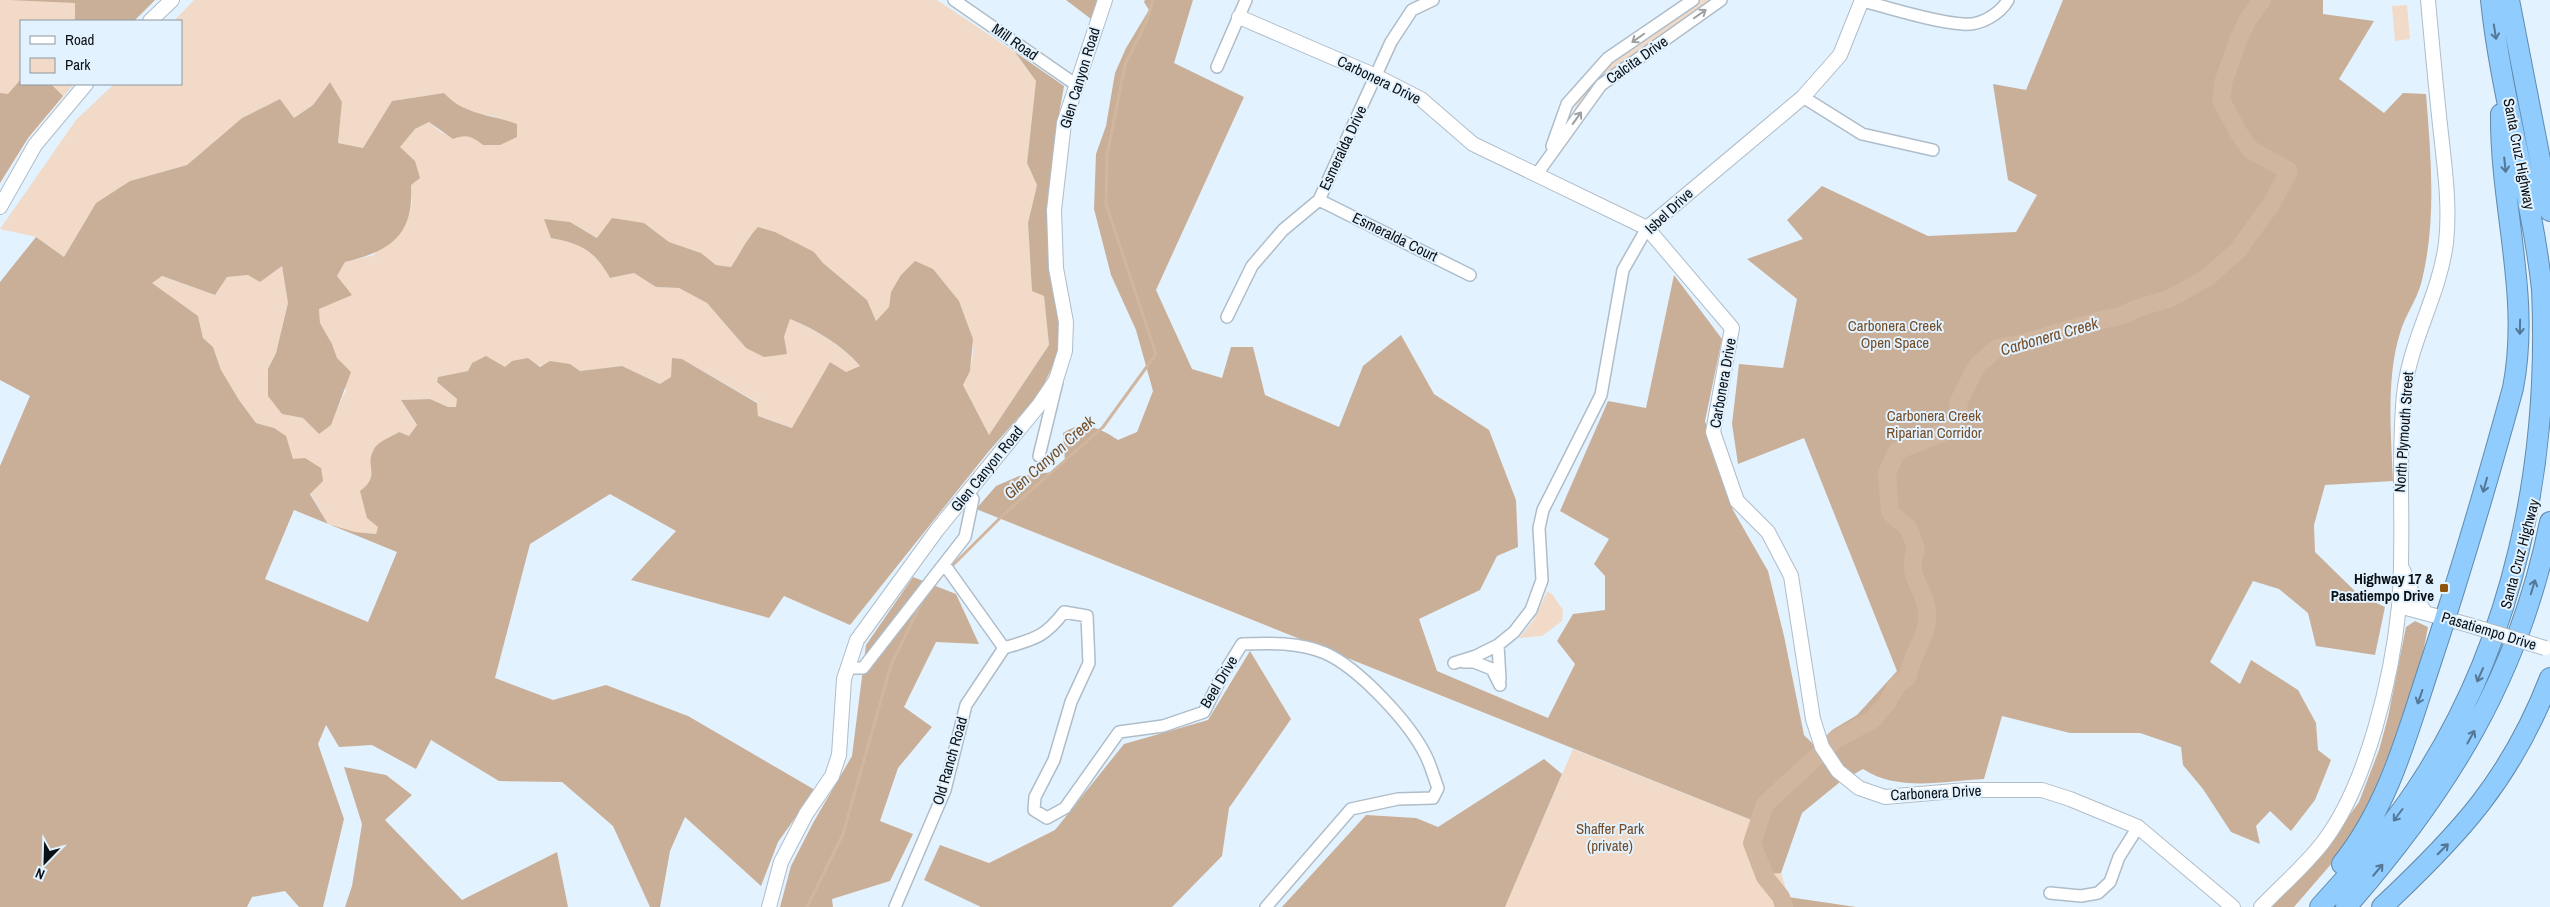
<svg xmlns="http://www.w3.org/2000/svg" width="2550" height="907" viewBox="0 0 2550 907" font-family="'Archivo Narrow',sans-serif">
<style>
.green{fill:#f1dac7}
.forest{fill:#c9af98;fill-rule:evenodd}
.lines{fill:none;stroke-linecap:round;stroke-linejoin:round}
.stream{stroke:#d1b69f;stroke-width:3}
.river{stroke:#d1b69f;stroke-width:18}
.minor-casing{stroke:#afbdc9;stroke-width:14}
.tertiary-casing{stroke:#afbdc9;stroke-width:16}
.motorway-casing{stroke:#618aac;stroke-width:22}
.minor{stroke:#fff;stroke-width:11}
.tertiary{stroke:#fff;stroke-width:14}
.motorway{stroke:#90ccfe;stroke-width:20}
.tertiary-bridge-casing{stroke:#afbdc9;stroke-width:16;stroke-linecap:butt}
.tertiary-bridge{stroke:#fff;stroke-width:14}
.oneway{stroke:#9d9fa1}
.oneway2{stroke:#547795}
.poi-dot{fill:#8e540e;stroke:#e3f2ff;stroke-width:2}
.labels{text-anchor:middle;stroke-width:4;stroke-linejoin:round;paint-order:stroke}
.street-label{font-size:15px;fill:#0b1014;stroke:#e3f2ff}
.park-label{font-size:15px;fill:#734c26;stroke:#e3f2ff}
.poi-label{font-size:15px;font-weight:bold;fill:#0b1014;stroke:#e3f2ff;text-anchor:end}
.water-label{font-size:16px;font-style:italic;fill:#754e28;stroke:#e3f2ff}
</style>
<rect width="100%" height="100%" fill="#e3f2ff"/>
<path class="green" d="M0 0H155L133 21H21V84H74L28 138 0 183Z
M194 0H937L1015 52 1036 81 1027 163 1037 185 1028 223 1032 290 1044 296 1049 345 989 435 963 385C981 351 971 334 959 301L891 292 889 307 876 321 867 300 823 263 814 252 750 235 744 250 731 267 716 265 701 253 669 242 644 223 598 238 570 222 551 238C582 244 594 250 610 278L634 273 656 287 679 288 707 303 746 348 784 337 790 319C815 329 842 346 860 366L846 372 830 362 793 428 758 416 757 402 682 359 671 378 660 384 622 366 580 371 570 364 505 367 472 363 468 371 438 377 437 382 457 399 456 407H448L430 399 401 400 417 426 409 436 399 432 372 452V476L368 485 378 527 376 534 355 532 328 524 274 428 256 423 239 400 221 370 213 347 203 338 198 316 151 283 161 276 215 295 227 277 248 275 282 266 288 303 276 353 268 369 282 414 303 418 319 434C336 422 335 409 346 391L332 344 320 323 319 308 345 262 374 255 412 204 411 185 415 161 399 147 415 129 429 122 442 133 473 136 483 145H500L497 117C476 113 459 109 443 93L392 101 363 148 338 143 342 102 330 82 313 105 294 118 280 99 242 118 187 165 130 181 96 203 64 257 36 237 0 229 76 120 114 84H181V21H174Z
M1700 0H1710L1679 25 1614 69 1588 95 1569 119 1582 94 1610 61Z
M2407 5 2410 39 2395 41 2392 6Z
M1547 592 1552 594 1563 610 1562 621 1542 636 1519 638 1533 621Z
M1573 749 1759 823 1788 816 1774 848 1788 896 1772 894 1775 907H1505Z"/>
<path class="forest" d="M9 0H155L134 21H75V3Z
M1066 0H1098L1091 19Z
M1145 0H1193L1174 63 1244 97 1156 290 1192 369 1222 378 1231 347H1253L1265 395 1339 427 1363 366 1401 335 1434 394 1489 430 1516 500 1518 547 1497 556 1480 590 1419 619 1437 671 1548 718 1575 664 1557 641 1573 614 1605 610V576L1594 564 1609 539 1560 511 1608 401 1646 408 1674 275 1722 339 1705 421 1733 510 1768 571 1784 636 1804 735 1816 747 1832 730 1857 715 1897 671 1804 438 1738 464 1732 424 1739 364 1783 368 1797 299 1747 259 1803 239 1787 220 1822 186 1928 236 2016 232 2037 195 2008 180 1993 84 2026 90 2063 0H2323V14L2374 21 2339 79 2384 113 2403 93 2426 94C2431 157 2437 222 2421 284 2416 301 2405 316 2400 333 2386 378 2391 435 2393 481L2325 485 2314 525 2315 552 2358 594 2385 607 2375 655 2316 646 2308 613 2279 589 2253 581 2210 662 2240 684 2251 660 2298 690 2316 723 2318 750 2331 760 2315 800 2291 831 2270 811 2256 826 2260 844 2231 832 2203 789 2183 765 2181 747 2140 733H2070L2002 716 1984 779C1946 781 1897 792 1863 769L1840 782 1802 813 1781 873 1766 874 1756 831 1759 823 976 509 996 486 1019 476 1053 472 1065 462 1063 433C1082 420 1100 428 1118 440L1137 432 1153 391 1136 330 1111 275 1094 209 1096 154 1106 126 1115 73 1126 48 1149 10 1144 2Z
M1015 52 1064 86 1058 120V351L1052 368 1039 394 989 451 850 625 784 596 769 618 631 580 676 531 610 494 530 544 495 678 553 700 606 685 688 716 815 790 778 842 761 886 685 817 670 851 660 907H650L613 826 562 782 499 781 431 740 416 769 372 745 339 747 326 725 318 744 344 819 323 907H299L285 891 252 897 247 907H0V466L30 396 0 380V282L36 237 64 257 96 203 130 181 187 165 242 118 280 99 294 118 313 105 330 82 342 102 338 143 363 148 392 101 444 93C464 115 490 114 517 124V137L500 145H483C472 136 466 134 453 139L429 122 415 129 400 147 415 161 420 178 411 185C414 236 390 251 345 262L337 276 352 295 319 309 320 323 332 344 337 358 351 372 331 425 319 434 303 418 282 414 268 396V369L276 353 288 303 282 266 260 282 248 275 227 277 215 295 162 276 152 283 198 316 203 338 213 347 221 370 239 400 256 423 274 428 286 436 293 459 305 458 321 468 323 481 310 494 328 524 355 532 376 534 378 527 367 518 360 491C381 476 365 467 373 451 377 441 390 438 399 432L409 436 417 425 401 400 430 399 448 407H456L457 399 437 382 438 377 468 371 472 363 486 356 505 367 512 361 528 358 540 367 550 361 570 364 580 371 622 366 660 384 671 377 672 358 682 359 757 403 758 416 792 428 830 362 846 372 860 366C842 345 815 329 790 319L784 337 787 354 764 357 746 348 707 303 679 288 656 287 634 273 610 278C594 250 582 244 551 238L544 219 570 222 597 238 612 218 644 223 669 242 701 253 716 265 731 267C740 254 747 238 758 227L775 232 814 252 823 263 867 300 876 321 889 307 891 292 901 275 915 261 933 269 959 301 973 339 970 371 963 385 989 435 1049 345 1044 296 1032 291 1028 223 1037 185 1027 163 1036 81ZM294 510 397 552 368 622 265 579Z
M21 79V84H51L63 96 28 138 0 183V93L8 94Z
M913 577 956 594 979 644 936 642 904 707 932 727 898 768 880 821 913 834 890 881 832 899 833 907H780L791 866 813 823 852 756 866 645Z
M2415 621 2428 627 2421 663 2390 751 2366 812 2332 863 2294 907H2272L2319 857 2359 802 2379 750 2388 717 2406 627Z
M1250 651 1291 719 1229 808 1222 856 1172 907H981L924 880 940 845 989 863 1055 830 1124 744 1208 720Z
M1544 759 1562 774 1505 907H1282L1366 815 1416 818 1438 827Z
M344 767 386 775 412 795 385 820 462 900 557 852 568 907H345L352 886 362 824Z
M1788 897 1856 907H1793Z"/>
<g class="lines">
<path class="stream" d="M951 567 1001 517 1103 427 1156 354 1106 204 1107 156 1125 65 1147 20 1153 0
M807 907 843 834 891 665 924 598"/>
<path class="river" d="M1784 907 1781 897 1765 877 1752 843 1765 804 1836 739 1872 720 1887 703 1897 685 1908 676C1911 654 1931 633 1927 610 1922 582 1906 578 1916 548L1908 528 1890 512 1887 473 1897 451 1947 431 1959 412 1958 403 1974 371 1979 364 1997 348 2020 344 2097 321 2124 315 2135 309 2171 298 2208 277 2238 250 2270 206 2289 171 2251 150 2238 132 2221 100 2224 80 2239 38 2247 21 2262 0"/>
<g class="minor-casing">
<path id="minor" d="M954 0 1075 84
M1862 1C1891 8 1933 22 1963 24 1980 26 2000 14 2008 0
M1217 67 1246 0
M1803 97 1862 134 1933 150
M1552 146 1567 104 1608 58 1693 0
M1537 174 1601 85 1721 0
M1319 200 1470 275
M1227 317 1252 266 1283 230 1319 200 1391 42 1412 10 1433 0
M1039 456 1057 382
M944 564 1004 648
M1498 645 1500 679
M1004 648C1034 639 1044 638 1064 612L1087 616 1089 663 1071 702 1054 760 1035 797 1034 810 1047 818 1065 808 1119 732 1163 726 1204 712 1222 676 1242 644C1270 643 1299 642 1325 653 1359 668 1410 723 1426 756 1431 766 1434 778 1438 788L1433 798 1398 799 1351 809 1266 907
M1464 662H1474L1492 669 1500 685
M1454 663 1476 656 1498 645 1514 632 1531 610 1542 580 1539 528 1543 510 1601 395 1623 270 1647 228
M847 668H863L965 537 973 499 968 492
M2050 893 2081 896 2098 893 2110 882 2119 857 2138 827
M895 907 945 790 966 705 1004 648"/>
</g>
<g class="tertiary-casing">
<path id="tertiary" d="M1239 17 1376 76 1421 99 1473 144 1647 228 1732 328 1713 432 1737 501 1768 532 1791 576 1813 719 1822 747 1838 771 1859 788 1885 797 1966 790H2042L2070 799 2138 827 2233 907
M150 21 172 0
M0 207 35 145 86 84
M1647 228 1803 97 1840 55 1862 0
M2403 570 2414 597 2426 613
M2399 606 2469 625
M769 907 781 862 806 814 832 776 839 755 844 679 857 640 937 530 1039 405 1056 380 1065 351 1066 322 1056 268 1054 210 1064 123 1105 0
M2261 907C2281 886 2306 865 2324 841 2367 784 2392 677 2399 606 2405 536 2397 465 2404 395 2409 342 2439 297 2446 243 2450 207 2445 170 2441 134 2436 89 2432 45 2428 0"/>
</g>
<g class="motorway-casing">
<path id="motorway" d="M2509 0 2550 211
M2342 864C2387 808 2406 738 2428 671 2459 578 2487 483 2513 388 2531 296 2500 206 2501 114
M2320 907C2354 869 2388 832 2416 790 2514 644 2550 464 2542 289 2531 191 2501 97 2491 0
M2346 907C2448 791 2519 676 2550 522
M2382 907C2460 834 2511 779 2550 678"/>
</g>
<use href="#minor" class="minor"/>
<use href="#tertiary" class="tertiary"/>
<use href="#motorway" class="motorway"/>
<g class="tertiary-bridge-casing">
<path id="tertiary-bridge" d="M2469 625 2545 648"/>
</g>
<use href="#tertiary-bridge" class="tertiary-bridge"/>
</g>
<defs><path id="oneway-shaft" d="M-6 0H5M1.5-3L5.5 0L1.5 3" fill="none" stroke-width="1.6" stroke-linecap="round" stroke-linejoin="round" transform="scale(1.25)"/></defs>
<g class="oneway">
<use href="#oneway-shaft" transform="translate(1700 14) rotate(-35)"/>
<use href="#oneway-shaft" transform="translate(1638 38) rotate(145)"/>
<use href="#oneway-shaft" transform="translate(1577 118) rotate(-54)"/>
</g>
<g class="oneway2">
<use href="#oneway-shaft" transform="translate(2495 32) rotate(81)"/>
<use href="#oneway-shaft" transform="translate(2505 165) rotate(84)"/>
<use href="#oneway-shaft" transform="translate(2520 327) rotate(91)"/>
<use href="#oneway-shaft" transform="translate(2485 485) rotate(106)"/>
<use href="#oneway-shaft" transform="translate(2533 587) rotate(-73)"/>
<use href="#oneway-shaft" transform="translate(2480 675) rotate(114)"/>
<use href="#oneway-shaft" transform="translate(2420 697) rotate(109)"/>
<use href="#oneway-shaft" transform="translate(2471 737) rotate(-61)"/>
<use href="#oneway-shaft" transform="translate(2398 815) rotate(127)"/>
<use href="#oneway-shaft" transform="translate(2443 849) rotate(-45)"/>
<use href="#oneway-shaft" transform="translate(2378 870) rotate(-50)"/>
</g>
<rect class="poi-dot" x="2439" y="583" width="10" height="10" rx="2.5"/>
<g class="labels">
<g class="street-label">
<text transform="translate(1015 42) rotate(35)" y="5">Mill Road</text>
<text transform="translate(1637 60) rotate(-35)" y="5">Calcita Drive</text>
<text transform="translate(1080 78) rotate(-73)" y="5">Glen Canyon Road</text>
<text transform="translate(1379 80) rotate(26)" y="5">Carbonera Drive</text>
<text transform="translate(1343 148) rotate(-65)" y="5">Esmeralda Drive</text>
<text transform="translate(2519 154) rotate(79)" y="5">Santa Cruz Highway</text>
<text transform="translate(1669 211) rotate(-43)" y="5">Isbel Drive</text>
<text transform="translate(1395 237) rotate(26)" y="5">Esmeralda Court</text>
<text transform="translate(1723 383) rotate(-80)" y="5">Carbonera Drive</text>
<text transform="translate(2404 432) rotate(-86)" y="5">North Plymouth Street</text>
<text transform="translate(987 469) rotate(-51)" y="5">Glen Canyon Road</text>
<text transform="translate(2520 554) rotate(-75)" y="5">Santa Cruz Highway</text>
<text transform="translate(2489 631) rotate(17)" y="5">Pasatiempo Drive</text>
<text transform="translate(1219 682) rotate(-59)" y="5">Beel Drive</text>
<text transform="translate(950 761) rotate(-74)" y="5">Old Ranch Road</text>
<text transform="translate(1936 793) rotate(-3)" y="5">Carbonera Drive</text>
</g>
<g class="park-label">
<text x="1895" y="331">Carbonera Creek<tspan x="1895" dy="17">Open Space</tspan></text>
<text x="1934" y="421">Carbonera Creek<tspan x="1934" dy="17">Riparian Corridor</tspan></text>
<text x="1610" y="834">Shaffer Park<tspan x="1610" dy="17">(private)</tspan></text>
</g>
<g class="poi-label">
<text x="2434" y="584">Highway 17 &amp;<tspan x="2434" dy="17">Pasatiempo Drive</tspan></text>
</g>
<g class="water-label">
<text transform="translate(2049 336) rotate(-16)" y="6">Carbonera Creek</text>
<text transform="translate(1049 457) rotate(-42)" y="6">Glen Canyon Creek</text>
</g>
</g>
<rect x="20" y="20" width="162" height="65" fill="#e3f2ff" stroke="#8d98a1"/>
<rect x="30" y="36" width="25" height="8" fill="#ffffff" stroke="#8d98a1"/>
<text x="65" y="45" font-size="15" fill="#0b1014">Road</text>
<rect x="30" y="58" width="25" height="15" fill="#f1dac7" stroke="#8d98a1"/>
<text x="65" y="70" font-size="15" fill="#0b1014">Park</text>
<g transform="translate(45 862) rotate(203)" stroke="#e3f2ff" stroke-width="4" paint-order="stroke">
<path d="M0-4L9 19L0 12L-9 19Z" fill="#0b1014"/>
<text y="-8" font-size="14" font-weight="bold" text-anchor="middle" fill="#0b1014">N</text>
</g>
</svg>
